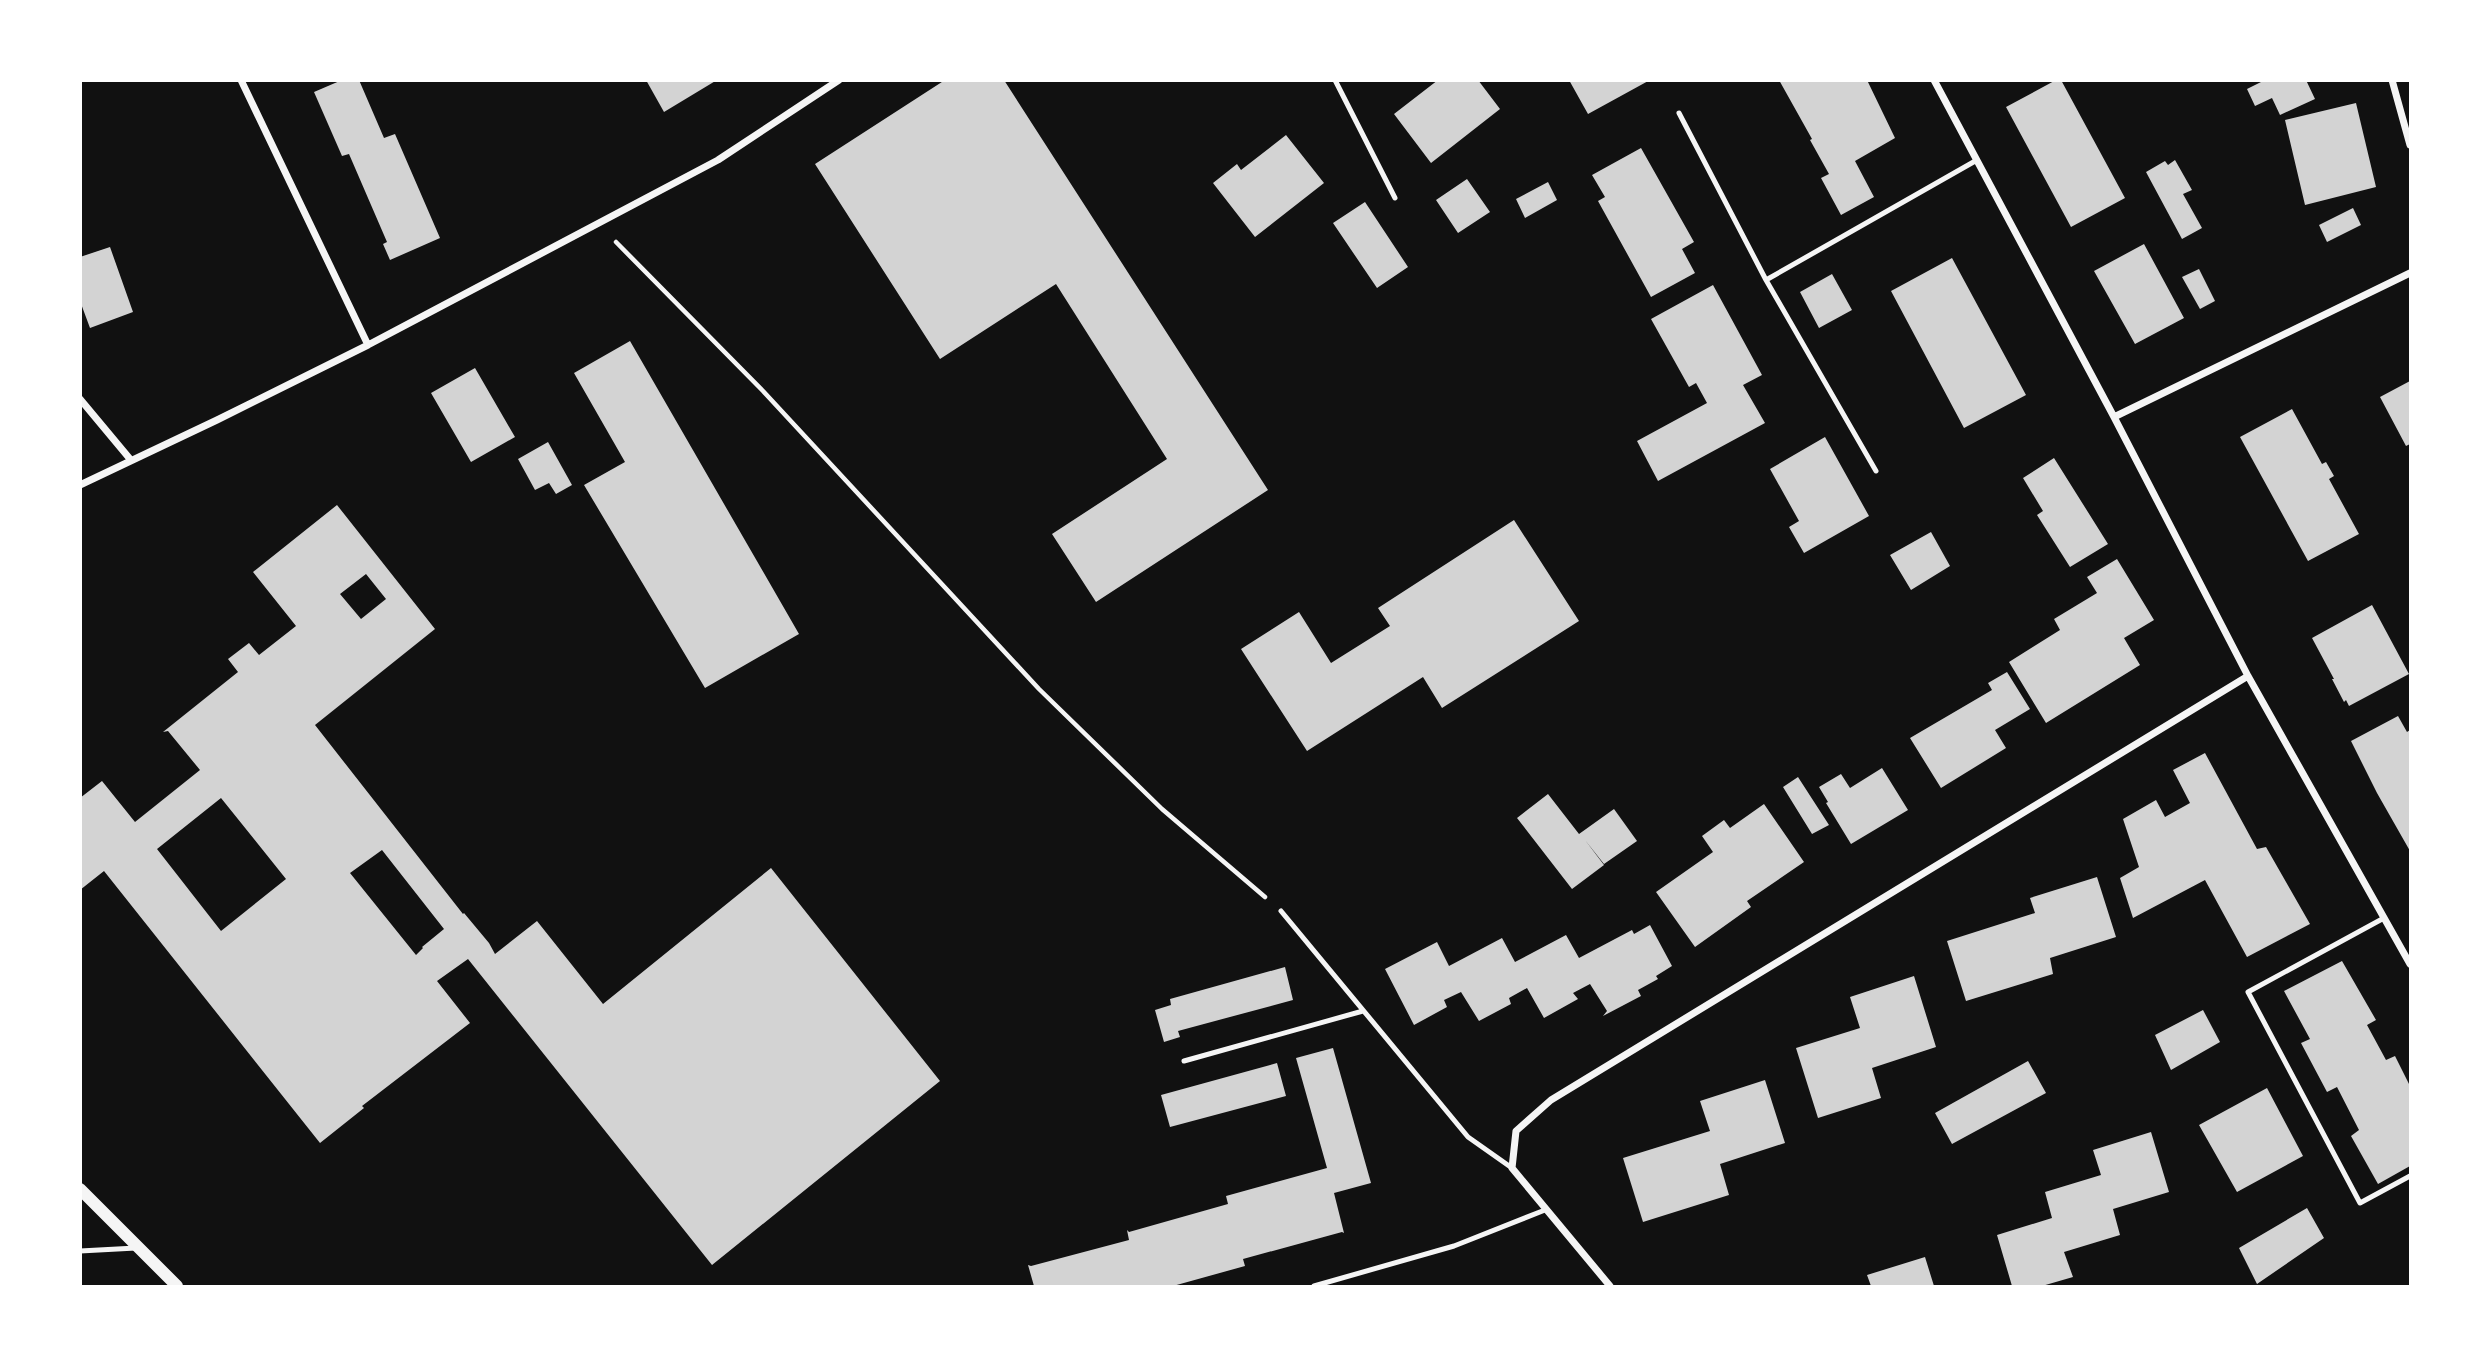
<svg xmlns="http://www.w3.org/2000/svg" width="2491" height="1367" viewBox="0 0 2491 1367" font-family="Bitter,serif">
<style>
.building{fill:#d3d3d3;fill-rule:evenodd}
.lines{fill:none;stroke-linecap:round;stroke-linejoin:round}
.path{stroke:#f5f5f5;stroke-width:4.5}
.service{stroke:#f5f5f5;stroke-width:5}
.minor{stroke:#f5f5f5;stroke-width:7}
.tertiary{stroke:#f5f5f5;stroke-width:12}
</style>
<rect width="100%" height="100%" fill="#111"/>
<path class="building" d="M342 80H359L384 138 395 134 440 238 390 260 383 244 387 242 349 154 342 156 314 92Z
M646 80H717L664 112Z
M945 80H1004L1268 490 1096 602 1052 534 1167 459 1056 284 940 359 815 164Z
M1438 80H1478L1500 109 1431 163 1394 114Z
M1569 80H1650L1588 114Z
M1779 80H1867L1895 138 1855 161 1874 197 1841 215 1821 178 1829 174 1810 140 1812 139Z
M2056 80H2061L2125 198 2071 227 2006 107Z
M2265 80H2306L2315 99 2280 115 2272 98 2255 106 2247 89Z
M2356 103 2376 187 2305 205 2285 120Z
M1286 135 1324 183 1255 237 1213 183 1237 164 1241 170Z
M1641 148 1694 242 1682 249 1695 273 1651 297 1598 201 1605 197 1592 175Z
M2175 160 2192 190 2183 194 2202 228 2182 239 2146 172 2165 161 2168 165Z
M1467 179 1490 212 1458 233 1436 200Z
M1548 182 1557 200 1525 218 1516 199Z
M1365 202 1408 267 1377 288 1333 223Z
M2353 208 2361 225 2327 242 2319 225Z
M2144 244 2184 318 2135 344 2094 271Z
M110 247 133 312 90 328 80 301V257Z
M1952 258 2026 395 1964 428 1891 291Z
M2199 269 2215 301 2200 309 2182 277Z
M1832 274 1852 310 1819 328 1800 292Z
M1713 285 1762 375 1743 385 1765 423 1658 481 1637 441 1707 403 1696 383 1689 387 1651 319Z
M630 341 799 634 705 688 584 485 625 462 574 373Z
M475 368 515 437 471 462 431 393Z
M2410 381V444L2406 446 2380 397Z
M2292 409 2322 464 2326 462 2334 476 2329 479 2359 534 2308 561 2240 437Z
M1825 437 1869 516 1804 553 1789 527 1799 521 1770 469Z
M548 442 572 485 556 494 549 483 535 490 518 459Z
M2054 458 2108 544 2070 567 2037 515 2043 511 2023 478Z
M337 505 435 629 315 725 463 914 464 913 489 943 495 954 537 921 603 1004 771 868 940 1081 712 1265 468 959 437 981 470 1023 362 1106 364 1108 320 1143 104 871 80 890V798L102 781 135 822 200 770 168 731 163 732 238 672 228 659 249 643 259 655 296 626 253 572ZM366 574 386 599 361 619 340 594ZM221 798 286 879 221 931 157 849ZM382 850 444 929 422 947 423 948 416 955 350 873Z
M1514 520 1579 621 1442 708 1423 677 1307 751 1241 649 1299 612 1331 663 1390 626 1378 608Z
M1931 532 1950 566 1911 590 1890 555Z
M2117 559 2154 620 2124 638 2140 665 2046 723 2009 662 2060 630 2054 619 2097 593 2087 577Z
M2372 605 2409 674 2349 706 2346 700 2344 702 2332 679H2334L2312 638Z
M2007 672 2030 709 1995 730 2006 748 1941 788 1910 738 1992 690 1988 683Z
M2398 716 2407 732 2410 730V851L2377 793 2351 741Z
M2205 753 2257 849 2266 847 2310 924 2247 957 2205 880 2133 918 2120 878 2139 867 2123 819 2156 800 2165 817 2190 803 2173 770Z
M1882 768 1908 810 1851 844 1826 803 1828 802 1819 787 1841 774 1850 788Z
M1798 777 1829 825 1812 834 1783 787Z
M1548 794 1579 834 1614 809 1637 841 1604 864 1585 840 1604 865 1572 889 1517 818Z
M1764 804 1804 862 1747 901 1751 907 1695 947 1656 892 1713 852 1702 836 1724 820 1730 828Z
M2097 877 2116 937 2050 958 2053 974 1966 1001 1947 941 2035 913 2030 898Z
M1650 925 1672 966 1656 976 1658 979 1638 990 1641 996 1603 1016 1607 1011 1590 984 1573 993 1578 999 1544 1018 1527 988 1509 998 1511 1004 1479 1021 1461 992 1444 1000 1447 1007 1414 1025 1385 969 1437 942 1449 966 1502 938 1515 962 1566 935 1579 958 1632 930 1634 934Z
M2342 961 2376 1020 2367 1025 2386 1060 2395 1056 2410 1086V1166L2378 1184 2351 1136 2359 1130 2337 1087 2327 1092 2301 1043 2310 1039 2284 991Z
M1285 967 1293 1000 1178 1031 1180 1037 1164 1042 1155 1010 1171 1005 1170 999Z
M1914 976 1936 1047 1872 1068 1881 1098 1818 1118 1796 1048 1860 1028 1850 997Z
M2203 1010 2220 1042 2171 1070 2155 1035Z
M1333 1048 1371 1183 1334 1193 1344 1233 1342 1232 1243 1259 1245 1266 1173 1286H1034L1028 1265 1031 1266 1129 1240 1127 1230 1129 1232 1228 1204 1226 1196 1327 1168 1296 1058Z
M2028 1061 2046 1093 1952 1144 1935 1113Z
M1277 1063 1286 1096 1170 1127 1161 1095Z
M1765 1080 1785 1143 1720 1164 1729 1195 1643 1222 1623 1158 1710 1131 1700 1101Z
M2267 1088 2303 1156 2237 1192 2199 1125Z
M2151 1132 2169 1192 2113 1209 2120 1235 2064 1252 2073 1277 2042 1286H2012L1997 1235 2052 1218 2045 1192 2101 1175 2093 1150Z
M2307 1208 2324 1238 2257 1284 2239 1248Z
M1925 1257 1934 1286H1871L1867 1275Z"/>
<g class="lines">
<path class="path" d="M616 242 763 391 1039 689 1162 809 1265 897"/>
<path class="service" d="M1335 80 1395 198
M1679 113 1766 280 1876 471
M1766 280 1977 160
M1281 911 1468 1137 1512 1168
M2384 918 2248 992 2360 1203 2410 1176
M1184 1061 1363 1011
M80 1251 136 1248
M1314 1286 1454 1246 1545 1210"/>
<path class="minor" d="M241 80 368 345
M1934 80 2114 417 2248 676 2410 964
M2392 80 2410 145
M80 399 130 459
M2114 417 2410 273
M80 485 217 420 368 345 718 160 839 80
M1610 1286 1512 1168 1516 1131 1551 1100 2248 676"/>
<path class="tertiary" d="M80 1189 177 1286"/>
</g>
<rect width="2491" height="1367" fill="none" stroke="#ffffff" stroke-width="164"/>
</svg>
